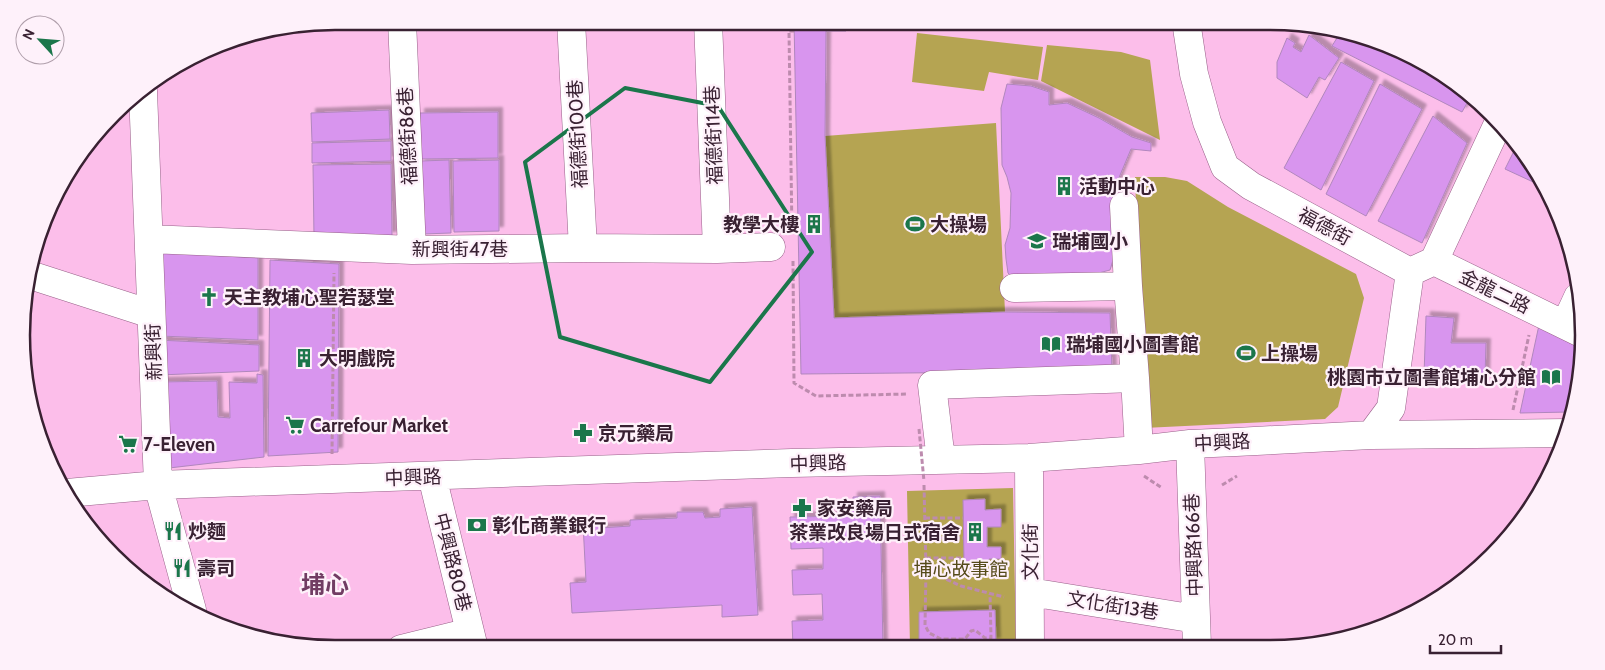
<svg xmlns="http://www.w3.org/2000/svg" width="1605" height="670" viewBox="0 0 1605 670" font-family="Cabin,'Noto Sans TC',sans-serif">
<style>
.green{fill:#b5a452}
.building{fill:#d895ee;stroke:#b087bd;filter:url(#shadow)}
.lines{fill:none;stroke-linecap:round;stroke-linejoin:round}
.minor-casing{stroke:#986189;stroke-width:29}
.path{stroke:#bd8bae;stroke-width:3;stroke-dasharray:5 2.5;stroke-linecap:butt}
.minor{stroke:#fff;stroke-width:28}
.path-bridge{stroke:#bd8bae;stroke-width:3;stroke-dasharray:5 2.5;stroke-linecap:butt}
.marked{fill:none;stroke:#1b764b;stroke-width:4;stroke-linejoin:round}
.labels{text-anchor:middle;stroke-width:4.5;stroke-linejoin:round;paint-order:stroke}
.street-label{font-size:19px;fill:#392132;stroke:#fef1fa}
.poi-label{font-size:19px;font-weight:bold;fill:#392132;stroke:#fef1fa;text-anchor:start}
.park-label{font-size:19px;fill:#554a19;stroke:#fef1fa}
.district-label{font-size:24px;font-weight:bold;fill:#713c63;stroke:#fef1fa}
.rim{fill:none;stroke:#392132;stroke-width:2.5}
</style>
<defs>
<filter id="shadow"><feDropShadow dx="4.5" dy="-4.5" stdDeviation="1" flood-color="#0004"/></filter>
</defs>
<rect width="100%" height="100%" fill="#fcbeea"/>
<path class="green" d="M917 33 1043 47 1038 80 989 72 984 91 912 82Z
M1047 45 1121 52 1150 60 1160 140 1041 81Z
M996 123 1005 312 834 318 825 136Z
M1135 177H1165L1187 181 1228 207 1356 274 1364 298 1338 407 1325 419 1144 428Z
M1013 488 1016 646 910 647 907 491Z"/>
<path class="building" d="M794 21H846V31H826L825 136 834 318 1005 312 1110 313 1112 371 801 374Z
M1340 33 1371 38 1471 96 1462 112 1332 46Z
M1309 35 1339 58 1325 80 1319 77 1307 98 1277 78V62L1287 38 1295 43 1293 47 1301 52Z
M1341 62 1374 81 1321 190 1284 168Z
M1007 84 1031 86 1049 92V105L1067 103 1099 118 1132 137 1151 143V151L1131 149 1118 180 1117 221 1119 240 1110 270 1087 276 1012 277 1008 273 1006 259 1005 245 1010 228 1011 193 1007 177 1002 165 1001 108Z
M1380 84 1422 109 1366 216 1326 194Z
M389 110 390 139 312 142 311 113Z
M498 112V158L421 159 420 113Z
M1433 116 1467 143 1422 243 1378 221Z
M391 141V161L312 163V143Z
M1515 149 1544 187 1505 169Z
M449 160 451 233 423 234 421 161Z
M499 160V231L454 232 453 161Z
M391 164 392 236 314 238 313 165Z
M162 252 258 258V340L160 336Z
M270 260 339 264 338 452 268 456Z
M1426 316 1454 318 1451 343H1486L1485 377 1424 375Z
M1539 325 1579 343 1570 412 1520 413Z
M158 340 259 345V371L159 375Z
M257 374 263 375 264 457 169 468 160 382 217 381 218 417 230 418 229 382 257 383Z
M880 496 883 647H793L792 621 823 620 822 594 793 595 792 570 823 569V548L791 549 790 517 849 516V508H853V497Z
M985 499V510L1001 509V527H987V547H1001V559H989V563H964L963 500Z
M752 507 758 615 722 617V605L572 613 570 583 586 582 583 523 599 522 600 528 630 526V520L677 518V512H703L705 518 720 517V509Z
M995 610 996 642 919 644V612Z"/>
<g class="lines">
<g class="minor-casing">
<path id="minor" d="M402 21 412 250
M571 21 583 248
M708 21 717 249
M1186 21 1194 74 1207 122 1225 167 1251 186 1410 272 1391 408 1371 435
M143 91 158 485 192 610
M1124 206 1128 286
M149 239 412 250 583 248 717 249 771 247
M1434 261 1497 126
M1410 272 1434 261 1581 333
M30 275 151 314
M1014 288 1128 286 1135 378
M1565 325 1578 297
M1190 444 1197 646
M1029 458 1030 647
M941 460 932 385 1135 378 1139 450
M432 476 474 648
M67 493 158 485 792 463 1029 458 1139 450 1190 444 1236 442 1371 435 1568 433
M1030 592 1196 619
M401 649 470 632"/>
</g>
<path class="path" d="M792 233 789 31H794
M793 261 794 383 816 396 908 394
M1513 410 1529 335
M332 454 334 273
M1144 476 1162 488
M924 485 926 570 925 625 929 633 941 639H965L971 631 975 630 985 638H991L990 594
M1222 485 1237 476
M925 518H963
M925 538H963
M926 558H963
M926 570 961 586 1004 597"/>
<use href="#minor" class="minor"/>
<path class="path-bridge" d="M919 429 924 481"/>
</g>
<path class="marked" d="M625 88 718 106 812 252 710 382 560 337 525 162Z"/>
<defs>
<g id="building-bare" transform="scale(1.5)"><path d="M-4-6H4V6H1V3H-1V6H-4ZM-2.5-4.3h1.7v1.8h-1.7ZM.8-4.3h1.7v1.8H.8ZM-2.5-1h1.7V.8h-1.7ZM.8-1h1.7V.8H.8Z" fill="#1b764b" stroke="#fef1fa" stroke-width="2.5" paint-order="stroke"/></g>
<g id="stadium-bare" transform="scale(1.5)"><path d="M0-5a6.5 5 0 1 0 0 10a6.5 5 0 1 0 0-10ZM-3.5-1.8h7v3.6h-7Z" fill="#1b764b" stroke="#fef1fa" stroke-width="2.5" paint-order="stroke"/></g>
<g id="school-bare" transform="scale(1.5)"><path d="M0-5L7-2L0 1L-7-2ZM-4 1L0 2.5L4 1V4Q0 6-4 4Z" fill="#1b764b" stroke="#fef1fa" stroke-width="2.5" paint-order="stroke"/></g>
<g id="church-bare" transform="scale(1.5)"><path d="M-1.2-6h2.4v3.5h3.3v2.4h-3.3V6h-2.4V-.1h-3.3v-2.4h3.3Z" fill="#1b764b" stroke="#fef1fa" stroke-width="2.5" paint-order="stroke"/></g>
<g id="library-bare" transform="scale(1.5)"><path d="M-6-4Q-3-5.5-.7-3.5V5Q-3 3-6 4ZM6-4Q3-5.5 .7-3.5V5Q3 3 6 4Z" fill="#1b764b" stroke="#fef1fa" stroke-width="2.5" paint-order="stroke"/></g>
<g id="supermarket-bare" transform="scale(1.5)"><path d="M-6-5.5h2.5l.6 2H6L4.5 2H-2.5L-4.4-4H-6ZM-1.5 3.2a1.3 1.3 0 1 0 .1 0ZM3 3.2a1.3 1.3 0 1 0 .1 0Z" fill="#1b764b" stroke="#fef1fa" stroke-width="2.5" paint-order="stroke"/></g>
<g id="pharmacy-bare" transform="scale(1.5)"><path d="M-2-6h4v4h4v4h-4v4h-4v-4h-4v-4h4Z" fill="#1b764b" stroke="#fef1fa" stroke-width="2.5" paint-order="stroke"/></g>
<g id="bank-bare" transform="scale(1.5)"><path d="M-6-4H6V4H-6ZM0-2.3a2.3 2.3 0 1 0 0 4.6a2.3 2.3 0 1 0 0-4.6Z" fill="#1b764b" stroke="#fef1fa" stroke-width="2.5" paint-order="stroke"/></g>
<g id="restaurant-bare" transform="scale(1.5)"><path d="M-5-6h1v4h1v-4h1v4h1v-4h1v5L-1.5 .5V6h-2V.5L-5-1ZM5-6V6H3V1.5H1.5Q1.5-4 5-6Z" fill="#1b764b" stroke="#fef1fa" stroke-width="2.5" paint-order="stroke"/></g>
</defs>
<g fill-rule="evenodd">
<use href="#building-bare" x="1064" y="186"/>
<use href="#building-bare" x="814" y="224"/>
<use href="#stadium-bare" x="915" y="224"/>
<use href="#school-bare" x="1037" y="241"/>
<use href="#church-bare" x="209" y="297"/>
<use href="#library-bare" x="1051" y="344"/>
<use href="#stadium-bare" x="1246" y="353"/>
<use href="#building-bare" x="304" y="358"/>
<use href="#library-bare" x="1551" y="377"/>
<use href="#supermarket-bare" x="295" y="425"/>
<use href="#pharmacy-bare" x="583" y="433"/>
<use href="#supermarket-bare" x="128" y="444"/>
<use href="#pharmacy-bare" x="802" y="508"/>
<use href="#bank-bare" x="477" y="525"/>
<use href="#restaurant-bare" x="173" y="531"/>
<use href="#building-bare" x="975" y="532"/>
<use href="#restaurant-bare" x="182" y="568"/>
</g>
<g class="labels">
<g class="street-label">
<text transform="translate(577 134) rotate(-93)" y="7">福德街100巷</text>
<text transform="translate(713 135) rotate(-92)" y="7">福德街114巷</text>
<text transform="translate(407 136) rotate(-93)" y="7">福德街86巷</text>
<text transform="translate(1325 226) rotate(28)" y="7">福德街</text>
<text x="460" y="256">新興街47巷</text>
<text transform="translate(1495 291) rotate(26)" y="7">金龍二路</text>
<text transform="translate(153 352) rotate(-92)" y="7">新興街</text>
<text transform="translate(1222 442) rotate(-3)" y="7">中興路</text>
<text transform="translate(818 463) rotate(-2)" y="7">中興路</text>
<text transform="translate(413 477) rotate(-2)" y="7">中興路</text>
<text transform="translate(1193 545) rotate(-92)" y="7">中興路166巷</text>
<text transform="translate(1030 552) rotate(-90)" y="7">文化街</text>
<text transform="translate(453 562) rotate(76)" y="7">中興路80巷</text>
<text transform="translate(1113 605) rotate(9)" y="7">文化街13巷</text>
</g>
<g class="poi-label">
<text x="1079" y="193">活動中心</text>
<text x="799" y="231" text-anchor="end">教學大樓</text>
<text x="930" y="231">大操場</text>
<text x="1052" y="248">瑞埔國小</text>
<text x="224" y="304">天主教埔心聖若瑟堂</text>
<text x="1066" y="351">瑞埔國小圖書館</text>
<text x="1261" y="360">上操場</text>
<text x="319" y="365">大明戲院</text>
<text x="1536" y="384" text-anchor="end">桃園市立圖書館埔心分館</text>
<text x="310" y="432">Carrefour Market</text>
<text x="598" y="440">京元藥局</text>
<text x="143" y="451">7-Eleven</text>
<text x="817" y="515">家安藥局</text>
<text x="492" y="532">彰化商業銀行</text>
<text x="188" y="538">炒麵</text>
<text x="960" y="539" text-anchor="end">茶業改良場日式宿舍</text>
<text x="197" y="575">壽司</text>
</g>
<g class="park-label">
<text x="961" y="576">埔心故事館</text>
</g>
<g class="district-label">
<text x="325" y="593">埔心</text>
</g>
</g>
<path d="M0 0H1605V670H0ZM335 30H1270A305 305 0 0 1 1575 335V335A305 305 0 0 1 1270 640H335A305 305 0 0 1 30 335V335A305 305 0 0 1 335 30Z" fill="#fef1fa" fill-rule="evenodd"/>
<path class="rim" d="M335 30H1270A305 305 0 0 1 1575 335V335A305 305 0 0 1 1270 640H335A305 305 0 0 1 30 335V335A305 305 0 0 1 335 30Z"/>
<g transform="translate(40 40) rotate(296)"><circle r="24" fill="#fef1fa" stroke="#af9eaa"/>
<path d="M0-4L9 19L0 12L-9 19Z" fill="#1b764b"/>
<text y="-8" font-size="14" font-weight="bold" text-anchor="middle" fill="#392132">N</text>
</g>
<path d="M1430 645v8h71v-8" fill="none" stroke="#392132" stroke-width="2.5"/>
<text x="1438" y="645" font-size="15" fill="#392132" stroke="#fef1fa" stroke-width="4" paint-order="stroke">20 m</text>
</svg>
